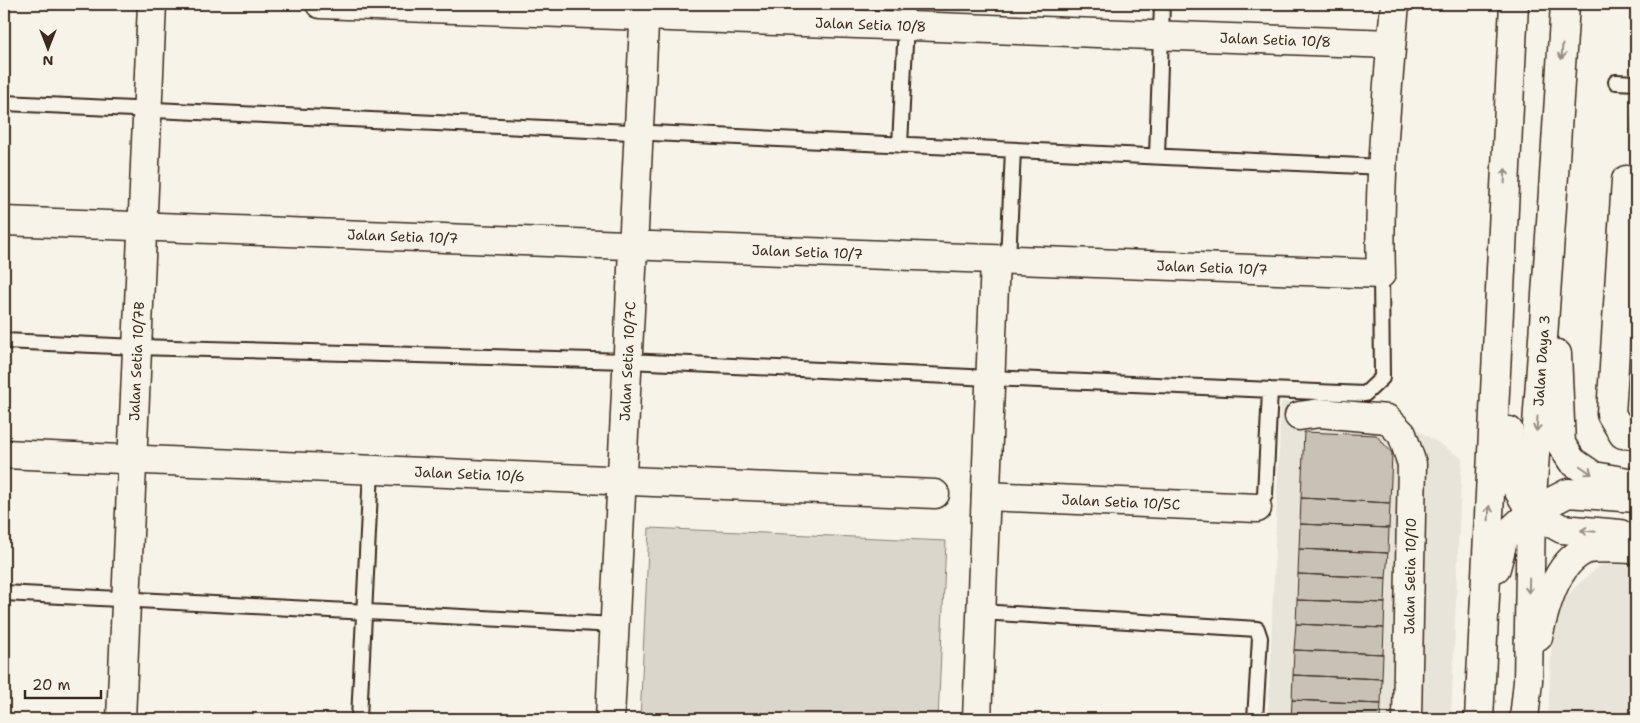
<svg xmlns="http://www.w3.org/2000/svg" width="1640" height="723" viewBox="0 0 1640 723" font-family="'Shantell Sans',sans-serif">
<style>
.built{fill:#e9e4d9}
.green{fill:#dbd6cb;stroke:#8b8074}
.building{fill:#c8c1b6;stroke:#3b2a1e}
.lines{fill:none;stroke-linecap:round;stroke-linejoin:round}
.lane-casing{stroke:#3b2a1e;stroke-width:18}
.street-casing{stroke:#3b2a1e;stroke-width:31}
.secondary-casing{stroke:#3b2a1e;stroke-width:31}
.lane{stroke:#f7f3e8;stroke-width:14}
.street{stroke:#f7f3e8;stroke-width:28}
.secondary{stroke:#f7f3e8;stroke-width:28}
.oneway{stroke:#998e83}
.labels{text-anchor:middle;stroke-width:4.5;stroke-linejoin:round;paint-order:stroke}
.street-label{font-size:14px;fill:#3b2a1e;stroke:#f7f3e8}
</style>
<rect width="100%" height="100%" fill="#f7f3e8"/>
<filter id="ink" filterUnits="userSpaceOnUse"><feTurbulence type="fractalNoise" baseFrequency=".02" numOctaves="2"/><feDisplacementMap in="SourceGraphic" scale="10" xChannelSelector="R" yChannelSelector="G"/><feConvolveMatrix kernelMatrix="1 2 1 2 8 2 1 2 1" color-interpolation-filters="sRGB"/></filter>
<g filter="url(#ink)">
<path class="built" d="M1281 402 1382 407 1462 458 1451 719H1268Z
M1602 564 1636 566V719H1548L1553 614 1574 588Z"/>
<path class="green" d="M649 528 946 541 938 719H640Z"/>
<path class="building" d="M1634 93H1636V167H1631Z
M1304 432 1376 435 1392 453 1390 503 1301 498Z
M1301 498 1390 503 1389 528 1300 524Z
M1300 524 1389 528 1388 553 1299 549Z
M1299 549 1388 553 1386 578 1298 574Z
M1298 574 1386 578 1385 603 1297 600Z
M1297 600 1385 603 1384 628 1296 624Z
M1296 624 1384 628 1383 654 1294 650Z
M1294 650 1383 654 1382 679 1293 675Z
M1293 675 1382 679 1381 704 1292 700Z
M1292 700 1381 704 1380 719H1291Z"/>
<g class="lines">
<g class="lane-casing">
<path id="lane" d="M1616 82 1636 83
M4 103 1383 167
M900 145 907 4
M1157 156 1162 4
M1008 260 1013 150
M1617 320 1636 321
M4 341 137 347 628 361 991 378 1365 394 1382 378 1381 274
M1257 508 1265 495 1270 390
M4 593 615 625
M981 612 1257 629 1260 638 1255 719
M359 719 371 470"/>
</g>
<g class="street-casing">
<g id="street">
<path id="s1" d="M320 4 1391 44"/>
<path d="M1636 181 1626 180 1611 414 1623 434 1636 435"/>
<path id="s2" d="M4 221 1381 274C1378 184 1387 94 1395 4"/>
<path d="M1299 416 1320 413 1387 419 1402 434 1412 464 1407 719"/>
<path id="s3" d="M4 454 935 494"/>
<path id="s4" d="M986 496 1257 508"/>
<path id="s5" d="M121 719 152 4"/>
<path id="s6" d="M610 719 645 4"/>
<path d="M977 719 995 260"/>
</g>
</g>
<g class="secondary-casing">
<g id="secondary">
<path d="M1557 354 1561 444 1572 461 1594 476 1628 482"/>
<path d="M1509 431 1508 459 1513 481 1531 512"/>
<path d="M1531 512 1562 529 1620 534"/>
<path d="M1496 568 1504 537 1531 512 1568 493 1636 498"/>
<path d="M1538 637C1545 608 1555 564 1585 550 1593 547 1626 549 1636 549"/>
<path d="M1479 719 1514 4"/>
<path id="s7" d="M1524 719 1528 681 1531 512 1551 222 1565 4"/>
</g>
</g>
<use href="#lane" class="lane"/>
<use href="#street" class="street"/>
<use href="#secondary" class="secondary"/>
</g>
<defs><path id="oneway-shaft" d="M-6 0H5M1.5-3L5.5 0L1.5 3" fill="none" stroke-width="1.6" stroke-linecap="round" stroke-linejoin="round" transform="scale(1.25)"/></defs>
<g class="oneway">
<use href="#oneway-shaft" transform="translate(1562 52) rotate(93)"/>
<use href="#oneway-shaft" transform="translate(1505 176) rotate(-87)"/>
<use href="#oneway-shaft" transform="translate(1537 424) rotate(94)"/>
<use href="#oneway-shaft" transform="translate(1586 470) rotate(35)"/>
<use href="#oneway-shaft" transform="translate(1489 513) rotate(-87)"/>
<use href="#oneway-shaft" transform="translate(1588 531) rotate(-175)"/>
<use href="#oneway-shaft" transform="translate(1529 586) rotate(91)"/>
</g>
</g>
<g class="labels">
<g class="street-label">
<text dy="5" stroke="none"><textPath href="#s1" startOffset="551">Jalan Setia 10/8</textPath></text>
<text dy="5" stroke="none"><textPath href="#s1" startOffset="956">Jalan Setia 10/8</textPath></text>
<text dy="5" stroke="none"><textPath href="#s2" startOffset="399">Jalan Setia 10/7</textPath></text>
<text dy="5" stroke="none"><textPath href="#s2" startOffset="804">Jalan Setia 10/7</textPath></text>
<text dy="5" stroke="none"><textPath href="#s2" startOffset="1209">Jalan Setia 10/7</textPath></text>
<text dy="5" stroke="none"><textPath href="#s7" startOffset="359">Jalan Daya 3</textPath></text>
<text dy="5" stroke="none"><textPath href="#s5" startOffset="358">Jalan Setia 10/7B</textPath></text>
<text dy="5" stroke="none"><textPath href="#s6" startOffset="358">Jalan Setia 10/7C</textPath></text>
<text dy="5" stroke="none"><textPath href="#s3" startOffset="466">Jalan Setia 10/6</textPath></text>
<text dy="5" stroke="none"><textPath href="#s4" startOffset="135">Jalan Setia 10/5C</textPath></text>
<text transform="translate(1410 576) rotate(-89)" y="5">Jalan Setia 10/10</text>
</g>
</g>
<rect width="1640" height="723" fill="none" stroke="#f7f3e8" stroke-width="20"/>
<rect x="10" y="10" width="1620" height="703" fill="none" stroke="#3b2a1e" stroke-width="2" filter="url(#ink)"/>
<g transform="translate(48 48) rotate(180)" stroke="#f7f3e8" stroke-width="4" paint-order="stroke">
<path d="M0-4L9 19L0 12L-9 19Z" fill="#3b2a1e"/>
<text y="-8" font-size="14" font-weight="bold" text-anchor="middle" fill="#3b2a1e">N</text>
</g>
<path d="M25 690v8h76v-8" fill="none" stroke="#3b2a1e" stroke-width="2.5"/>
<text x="32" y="690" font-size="15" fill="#3b2a1e" stroke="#f7f3e8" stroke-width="4" paint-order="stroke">20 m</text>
</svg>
